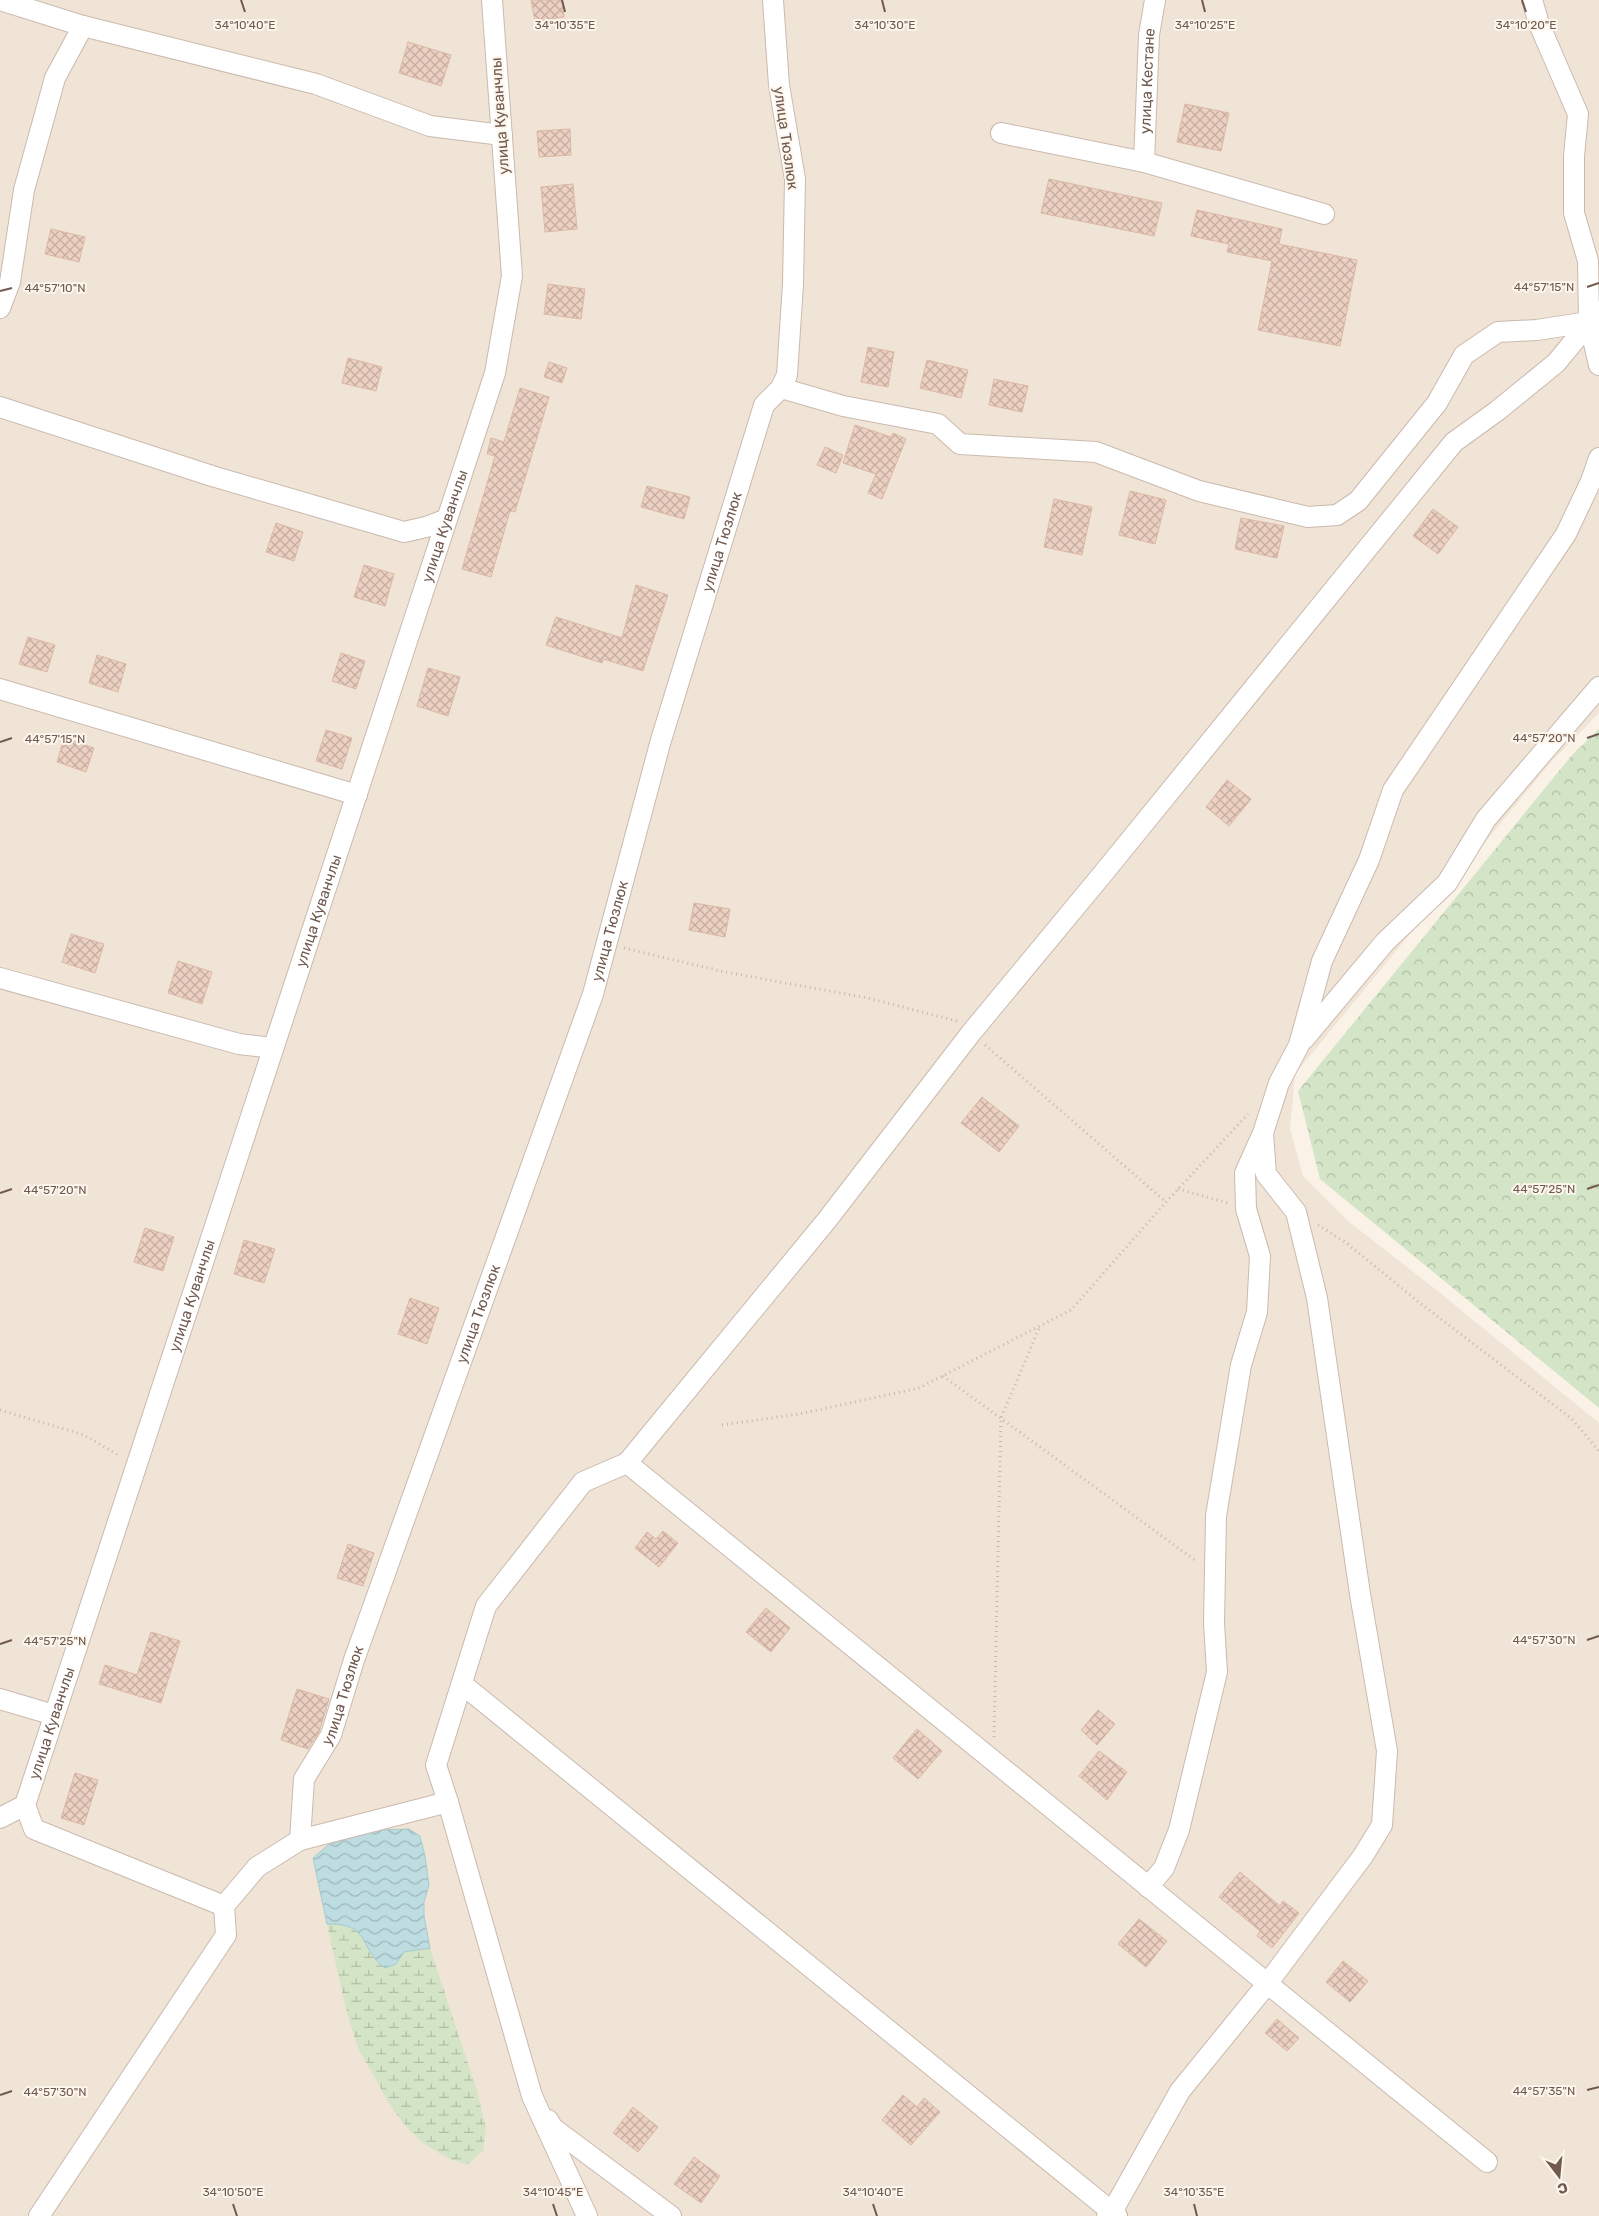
<svg xmlns="http://www.w3.org/2000/svg" width="1599" height="2216" viewBox="0 0 1599 2216" font-family="Rubik,sans-serif">
<style>
.residential{fill:#f0e4d6}
.forest{fill:url(#forest-crowns)}
.wetland{fill:url(#wetland-marsh)}
.water{fill:url(#water-waves);stroke:#a5ccd1}
.building{fill:url(#building-cross-hatch);stroke:#dcb8a4}
.lines{fill:none;stroke-linecap:round;stroke-linejoin:round}
.minor-casing{stroke:#cabaae;stroke-width:22}
.path{stroke:#d0b5a5;stroke-width:3;stroke-dasharray:1 4;stroke-linecap:butt}
.minor{stroke:#fff;stroke-width:20}
.ticks{fill:none;stroke:#70594e;stroke-width:2}
.labels{text-anchor:middle;stroke-width:4;stroke-linejoin:round;paint-order:stroke}
.street-label{font-size:15px;fill:#70594e;stroke:#fdf6ed}
.ticks-label{font-size:12px;text-anchor:middle;fill:#70594e;stroke:#fdf6ed;stroke-width:4;stroke-linejoin:round;paint-order:stroke}
</style>
<defs>
<pattern id="forest-crowns" width="20" height="18" patternUnits="userSpaceOnUse" patternTransform="scale(1.25)"><rect width="20" height="18" fill="#d4e5c7"/><path d="M2 6a3 3 0 1 1 6 0M12 15a3 3 0 1 1 6 0" fill="none" stroke="#b0bda4"/></pattern>
<pattern id="wetland-marsh" width="20" height="14" patternUnits="userSpaceOnUse" patternTransform="scale(1.25)"><rect width="20" height="14" fill="#d4e5c7"/><path d="M1 5h8M5 5V1M11 12h8M15 12V8" fill="none" stroke="#b0bda4"/></pattern>
<pattern id="water-waves" width="16" height="10" patternUnits="userSpaceOnUse" patternTransform="scale(1.25)"><rect width="16" height="10" fill="#bedde1"/><path d="M0 5q4-4 8 0t8 0" fill="none" stroke="#9fb6b9"/></pattern>
<pattern id="building-cross-hatch" width="8" height="8" patternUnits="userSpaceOnUse" patternTransform="scale(1.25)"><rect width="8" height="8" fill="#ecd1c2"/><path d="M0 0l8 8M0 8l8-8" fill="none" stroke="#c4ada0"/></pattern>
</defs>
<rect width="100%" height="100%" fill="#faf2e7"/>
<path class="residential" d="M0 0H1599V713L1551 762 1295 1074 1290 1129 1303 1176 1348 1221 1439 1292 1599 1423V2216H0Z"/>
<path class="forest" d="M1599 729V1408L1320 1179 1298 1091 1572 755Z"/>
<path class="wetland" d="M327 1924C360 1923 362 1935 375 1961L396 1964 404 1952 430 1948 477 2091 486 2128 483 2151 467 2165C417 2149 397 2120 374 2076 368 2065 360 2054 356 2042 343 2004 336 1963 327 1924Z"/>
<path class="water" d="M409 1829 420 1836 425 1856 429 1885 424 1902V1916L430 1948 404 1952 396 1964 385 1968C358 1949 372 1923 327 1924L313 1858 328 1845 375 1830Z"/>
<path class="building" d="M531 0H562L564 17 535 21Z
M408 42 451 55 441 86 399 73Z
M1185 104 1229 113 1221 151 1177 142Z
M570 129 571 155 539 157 537 131Z
M1049 179 1162 203 1154 236 1041 213Z
M573 184 577 229 545 232 541 187Z
M1197 210 1282 229 1279 244 1357 260 1340 346 1258 330 1272 261 1227 252 1229 244 1191 236Z
M51 229 85 237 79 262 45 254Z
M548 284 585 289 581 319 544 314Z
M868 347 894 352 888 387 861 382Z
M348 358 382 367 376 391 342 383Z
M927 360 968 370 961 398 920 388Z
M549 362 567 368 562 383 544 377Z
M994 379 1028 386 1022 412 989 405Z
M520 388 549 397 515 512 510 511 491 577 462 569 495 456 487 454 491 438 504 442Z
M855 425 891 437 893 433 906 439 882 499 868 493 876 474 843 463Z
M825 447 843 455 836 473 817 465Z
M647 486 690 497 684 519 641 507Z
M1130 491 1166 500 1155 544 1119 535Z
M1054 499 1092 507 1082 555 1044 547Z
M1433 509 1458 527 1438 554 1413 536Z
M1241 518 1284 526 1277 558 1235 549Z
M276 523 303 532 294 561 266 552Z
M364 565 394 574 385 606 354 597Z
M636 585 668 595 643 671 603 659 602 663 546 645 556 617 622 638Z
M28 637 55 645 47 672 19 664Z
M341 653 365 661 356 689 332 681Z
M97 655 126 664 118 692 89 683Z
M428 668 460 677 448 716 417 706Z
M326 730 352 738 342 769 316 761Z
M64 738 94 748 86 772 57 762Z
M1227 780 1251 799 1229 826 1206 807Z
M694 903 730 909 725 937 689 930Z
M71 934 104 944 95 973 62 962Z
M178 961 212 972 202 1004 168 993Z
M982 1097 1019 1126 999 1152 961 1123Z
M145 1228 174 1237 163 1271 134 1262Z
M244 1240 275 1249 264 1283 234 1274Z
M410 1298 439 1308 427 1344 398 1334Z
M663 1531 678 1543 659 1567 635 1548 647 1532 656 1539Z
M348 1544 374 1553 363 1586 337 1578Z
M766 1608 790 1628 771 1652 746 1632Z
M151 1632 180 1641 161 1703 99 1684 105 1665 137 1675Z
M297 1689 329 1699 319 1732 308 1749 281 1740Z
M1098 1710 1115 1724 1097 1745 1081 1730Z
M917 1729 942 1751 918 1779 893 1758Z
M1099 1751 1127 1772 1107 1800 1079 1776Z
M75 1773 98 1780 84 1825 61 1818Z
M1240 1872 1280 1906 1283 1901 1299 1913 1272 1948 1257 1936 1260 1931 1219 1897Z
M1139 1919 1167 1941 1146 1967 1118 1944Z
M1343 1961 1368 1981 1350 2002 1326 1982Z
M1277 2019 1299 2038 1287 2051 1265 2033Z
M903 2095 917 2107 924 2098 940 2112 911 2145 882 2120Z
M633 2107 658 2127 638 2152 613 2133Z
M694 2157 720 2176 701 2203 674 2184Z"/>
<g class="lines">
<g class="minor-casing">
<g id="minor">
<path d="M0 0 83 26 316 84 430 126 502 135"/>
<path d="M1532 0 1539 24 1578 114 1574 156V213L1588 261 1589 322 1599 365"/>
<path d="M1001 133 1144 162 1324 214"/>
<path id="s1" d="M1144 162 1149 35 1155 0"/>
<path d="M0 308 10 282 24 190 55 78 83 26"/>
<path d="M781 388 843 406 938 424 960 444 1096 452 1199 491 1308 517 1337 515 1358 501 1437 403 1464 355 1498 332 1537 330 1595 321"/>
<path d="M0 407 212 476 404 532 426 527 447 519"/>
<path d="M0 689 357 795"/>
<path d="M0 978 239 1044 273 1048"/>
<path d="M1304 1039 1385 942 1447 883 1486 819 1599 687"/>
<path d="M627 1463 1487 2162"/>
<path d="M462 1684 1117 2216"/>
<path d="M0 1699 54 1715"/>
<path d="M448 1802 436 1765 486 1606 583 1482 627 1463 827 1220 971 1033 1101 876 1454 442 1497 411 1556 363 1599 311"/>
<path id="s2" d="M25 1805 495 373 512 276 492 0"/>
<path d="M25 1805 34 1829 224 1906 257 1867 300 1840 448 1802 532 2096 587 2216"/>
<path d="M0 1818 25 1805"/>
<path id="s3" d="M300 1840 304 1779 331 1735 354 1660 593 994 661 740 764 405 781 388 787 375 793 284 795 179 779 85 773 0"/>
<path d="M1148 1887 1164 1868 1179 1830 1217 1672 1214 1623 1216 1516 1241 1365 1257 1312 1260 1256 1246 1209 1245 1173 1262 1135"/>
<path d="M548 2120 553 2128 671 2216"/>
<path d="M39 2216 226 1935 224 1906"/>
<path d="M1107 2216 1112 2212 1180 2091 1267 1984 1363 1856 1382 1825 1387 1751 1360 1594 1317 1298 1296 1212 1266 1174 1263 1133 1279 1083 1299 1045 1322 961 1369 860 1393 790 1566 534 1591 481 1599 458"/>
</g>
</g>
<path class="path" d="M624 948 725 972 868 998 957 1021
M985 1045 1166 1202
M1178 1189 1228 1203
M1318 1225 1345 1242 1420 1303 1572 1419 1599 1451
M943 1376 1196 1561
M0 1410 84 1435 120 1456
M722 1425 799 1414 919 1388 1071 1310 1166 1202 1248 1114
M994 1737 1001 1418 1040 1326"/>
<use href="#minor" class="minor"/>
</g>
<path class="ticks" d="M241 0 245 12M562 0 565 12M882 0 885 12M1202 0 1205 12M1522 0 1526 12M1587 287 1599 283M0 291 12 288M1587 738 1599 734M0 742 12 738M1587 1189 1599 1185M0 1193 12 1189M1587 1640 1599 1636M0 1644 12 1640M1587 2090 1599 2087M0 2095 12 2091M233 2204 237 2216M553 2204 557 2216M873 2204 877 2216M1194 2204 1197 2216"/>
<g class="labels">
<g class="street-label">
<text dy="5" stroke="none"><textPath href="#s1" startOffset="81">улица Кестане</textPath></text>
<text transform="translate(500 116) rotate(-94)" y="5">улица Куванчлы</text>
<text transform="translate(786 138) rotate(82)" y="5">улица Тюзлюк</text>
<text dy="5" stroke="none"><textPath href="#s2" startOffset="1346">улица Куванчлы</textPath></text>
<text dy="5" stroke="none"><textPath href="#s3" startOffset="1369">улица Тюзлюк</textPath></text>
<text dy="5" stroke="none"><textPath href="#s2" startOffset="941">улица Куванчлы</textPath></text>
<text dy="5" stroke="none"><textPath href="#s3" startOffset="964">улица Тюзлюк</textPath></text>
<text dy="5" stroke="none"><textPath href="#s2" startOffset="536">улица Куванчлы</textPath></text>
<text dy="5" stroke="none"><textPath href="#s3" startOffset="559">улица Тюзлюк</textPath></text>
<text dy="5" stroke="none"><textPath href="#s3" startOffset="154">улица Тюзлюк</textPath></text>
<text dy="5" stroke="none"><textPath href="#s2" startOffset="86">улица Куванчлы</textPath></text>
</g>
</g>
<g class="ticks-label">
<text x="245" y="29">34°10'40"E</text>
<text x="565" y="29">34°10'35"E</text>
<text x="885" y="29">34°10'30"E</text>
<text x="1205" y="29">34°10'25"E</text>
<text x="1526" y="29">34°10'20"E</text>
<text x="1544" y="291">44°57'15"N</text>
<text x="55" y="292">44°57'10"N</text>
<text x="1544" y="742">44°57'20"N</text>
<text x="55" y="743">44°57'15"N</text>
<text x="1544" y="1193">44°57'25"N</text>
<text x="55" y="1194">44°57'20"N</text>
<text x="1544" y="1644">44°57'30"N</text>
<text x="55" y="1645">44°57'25"N</text>
<text x="1544" y="2095">44°57'35"N</text>
<text x="55" y="2096">44°57'30"N</text>
<text x="233" y="2196">34°10'50"E</text>
<text x="553" y="2196">34°10'45"E</text>
<text x="873" y="2196">34°10'40"E</text>
<text x="1194" y="2196">34°10'35"E</text>
</g>
<g transform="translate(1559 2176) rotate(164)" stroke="#fdf6ed" stroke-width="4" paint-order="stroke">
<path d="M0-4L9 19L0 12L-9 19Z" fill="#70594e"/>
<text y="-8" font-size="14" font-weight="bold" text-anchor="middle" fill="#70594e">С</text>
</g>
</svg>
